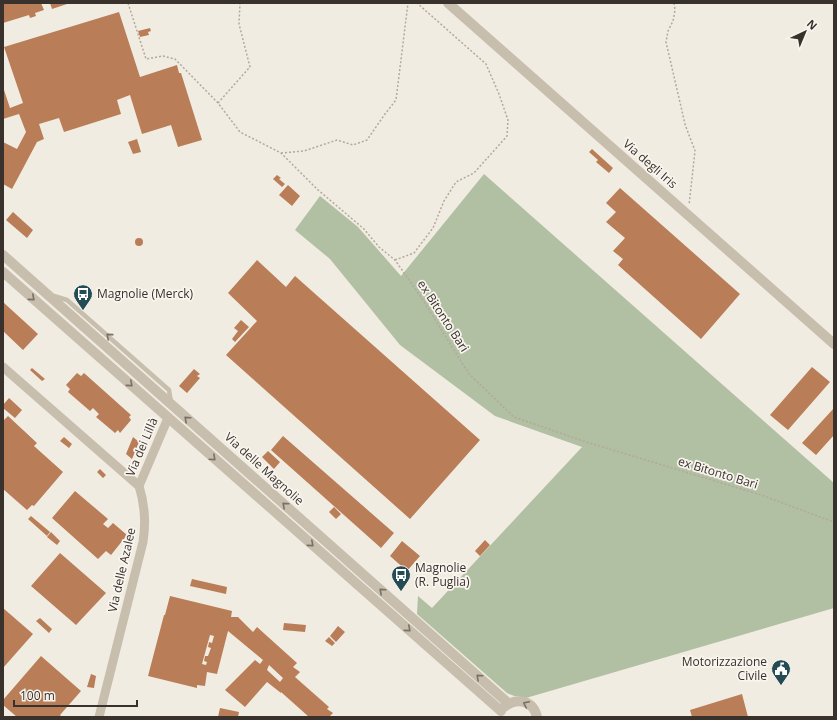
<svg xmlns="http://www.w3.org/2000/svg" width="837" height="720" viewBox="0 0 837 720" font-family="'Open Sans',sans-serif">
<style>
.green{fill:#b1bfa3}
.building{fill:#b97d57;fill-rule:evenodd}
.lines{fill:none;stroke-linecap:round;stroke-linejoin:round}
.path{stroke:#b4a899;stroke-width:1.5;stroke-dasharray:2 2;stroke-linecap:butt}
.service{stroke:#c8beae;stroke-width:4.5}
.minor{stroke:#c8beae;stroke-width:9}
.tertiary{stroke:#c8beae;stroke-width:10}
.oneway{stroke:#797066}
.labels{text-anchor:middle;stroke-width:3.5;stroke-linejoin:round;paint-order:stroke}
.street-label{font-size:12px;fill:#38312c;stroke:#f9f5ee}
.poi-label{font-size:12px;fill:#38312c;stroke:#f9f5ee;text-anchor:start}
</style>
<rect width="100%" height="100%" fill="#f1ece1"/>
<path class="green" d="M484 174 834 483V608L526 698C518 696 514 697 507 693L417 614 418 596 432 608 582 447 495 416 400 345 330 259 295 230 320 196 358 227 401 276Z"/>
<path class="building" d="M3 3H41L44 10 35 13 36 16 30 18 29 15 3 23Z
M50 3H67V4L52 9Z
M119 12 140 77 177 65 179 73H181L202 140 178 147 171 125 142 134 130 95 117 100 121 114 64 132 59 118 39 124 44 139 37 142 12 189 3 184V142L17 149 26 132 19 114 3 119V87L10 108 23 103 4 47Z
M150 28 151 31 148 32 149 35 140 37 138 31Z
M137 139 141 152 133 154 128 142Z
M592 149 613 168 609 173 596 162 598 160 589 152Z
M277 175 281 178 279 179 285 184 282 187 273 179Z
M288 185 300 196 292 206 279 195Z
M620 188 740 294 701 339 618 265 623 259 613 251 625 238 606 222 616 212 606 203Z
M13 212 33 230 27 238 6 220Z
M135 242a4 4 0 1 1 8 0a4 4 0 1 1-8 0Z
M257 260 286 287 295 276 480 440 410 519 226 355 257 321 228 293Z
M3 302 38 334 23 350 3 331Z
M241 320 249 327 235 342 232 339 238 331 234 328Z
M812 367 830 382 788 430 770 415Z
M32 368 45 379 42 381 30 370Z
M194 369 200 374 197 376 200 378 187 393 179 386Z
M77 373 81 376 84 373 131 415 129 417 131 420 120 433 118 430 115 433 96 417 99 414 93 408 90 411 68 392 70 389 66 385Z
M9 398 22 410 15 418 3 408V405Z
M834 408V435L816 455 802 443Z
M8 416 37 443 34 446 63 472 34 506 32 505 27 510 3 489V419L4 420Z
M283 436 394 533 381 548 271 450Z
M64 437 72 444 69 448 60 441Z
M133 437 139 442 132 459 126 454Z
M268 451 280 462 274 469 262 457Z
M100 469 106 475 103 478 97 472Z
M75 491 108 519 103 524 108 528 113 523 127 535 111 555 106 551 98 559 52 518Z
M334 507 341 514 336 519 329 512Z
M31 516 50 532 47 536 28 519Z
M51 532 60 541 57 545 47 537Z
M485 540 490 545 480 556 475 551Z
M402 541 420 556 407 571 390 556Z
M60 553 106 593 76 625 31 586Z
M192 579 227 587 226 594 190 586Z
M170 596 232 611 231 617H238L253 632 257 627 297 663 293 667 300 672 295 677 329 707 327 709 333 713 329 717H309L281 692V693L267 682 245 707 225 690 255 660 260 664 263 660 228 631 217 674 207 672 205 686 197 685V688L148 676 164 615H165ZM210 635 214 636 212 643 209 642 208 647 211 648 208 656H205L204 661 207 662 206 665 202 664ZM269 665 283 678 280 682 267 670Z
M3 608 33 634 3 668Z
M40 618 52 629 49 633 36 621Z
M284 623 306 625 305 632 283 630Z
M338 626 345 632 336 642 330 636Z
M329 637 335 643 332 646 325 641Z
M41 656 81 691 60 715 62 717H17L3 705V700Z
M91 674 96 676 94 688 87 687Z
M742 694 748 717H692L690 710Z
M220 708 239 712 238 717H218Z"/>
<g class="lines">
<path class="path" d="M128 3 146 59 163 56 175 59 218 103 240 132 281 153 317 189 364 229 379 247 395 260 421 297 469 374 514 417 583 441 761 495 834 522
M674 3 675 10 673 21 668 31 666 42 685 124C688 133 692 142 695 151L689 205
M218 103 250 67 239 24 240 3
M281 153 304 151 337 140 353 145 367 140 385 114 396 100 408 3
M395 260 414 253 433 228 444 201 456 182 474 173 507 136 508 120 499 94 486 64 417 3"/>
<path class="service" d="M54 296 67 300 169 390 171 402"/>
<path class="minor" d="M3 367 139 486C145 505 146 523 143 542L99 717
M139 486 168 418"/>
<path class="tertiary" d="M448 3 834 344
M3 255 508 703
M3 272 501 711
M504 707C517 697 533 700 537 717"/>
</g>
<defs><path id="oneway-chevron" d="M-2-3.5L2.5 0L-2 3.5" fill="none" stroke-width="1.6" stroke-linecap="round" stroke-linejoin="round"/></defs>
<g class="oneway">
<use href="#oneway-chevron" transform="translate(32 298) rotate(41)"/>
<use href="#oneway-chevron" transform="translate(109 336) rotate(-139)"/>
<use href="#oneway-chevron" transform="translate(130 384) rotate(41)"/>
<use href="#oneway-chevron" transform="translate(187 419) rotate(-138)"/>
<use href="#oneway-chevron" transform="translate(213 458) rotate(42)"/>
<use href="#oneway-chevron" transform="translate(285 505) rotate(-138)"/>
<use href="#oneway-chevron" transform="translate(311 544) rotate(41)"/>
<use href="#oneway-chevron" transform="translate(382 591) rotate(-138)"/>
<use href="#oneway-chevron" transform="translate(408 629) rotate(41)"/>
<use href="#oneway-chevron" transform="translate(479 677) rotate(-138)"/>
<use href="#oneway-chevron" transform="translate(526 704) rotate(-154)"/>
</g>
<defs>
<g id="bus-pin" transform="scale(1)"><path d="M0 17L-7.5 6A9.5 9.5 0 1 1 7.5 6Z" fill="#254b55" stroke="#f9f5ee"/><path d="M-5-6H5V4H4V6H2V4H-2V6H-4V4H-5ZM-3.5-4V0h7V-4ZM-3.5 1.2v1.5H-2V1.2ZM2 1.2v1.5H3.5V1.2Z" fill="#fff"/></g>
<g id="civic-pin" transform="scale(1)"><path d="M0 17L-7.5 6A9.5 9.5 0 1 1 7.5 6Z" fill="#254b55" stroke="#f9f5ee"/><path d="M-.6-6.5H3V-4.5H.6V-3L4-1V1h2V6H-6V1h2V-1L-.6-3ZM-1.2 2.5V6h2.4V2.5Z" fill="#fff"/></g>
</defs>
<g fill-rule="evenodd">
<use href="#bus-pin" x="83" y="294"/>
<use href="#bus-pin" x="401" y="575"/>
<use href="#civic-pin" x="781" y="669"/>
</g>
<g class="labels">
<g class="street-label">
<text transform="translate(650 164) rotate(41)" y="4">Via degli Iris</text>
<text transform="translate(443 316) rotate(57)" y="4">ex Bitonto Bari</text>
<text transform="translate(142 447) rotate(-67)" y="4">Via dei Lillà</text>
<text transform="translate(264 469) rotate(42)" y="4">Via delle Magnolie</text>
<text transform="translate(718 473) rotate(17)" y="4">ex Bitonto Bari</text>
<text transform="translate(122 570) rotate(-77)" y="4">Via delle Azalee</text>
</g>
<g class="poi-label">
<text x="97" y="298">Magnolie (Merck)</text>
<text x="415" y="572">Magnolie<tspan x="415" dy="14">(R. Puglia)</tspan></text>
<text x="767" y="666" text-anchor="end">Motorizzazione<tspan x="767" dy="14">Civile</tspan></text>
</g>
</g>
<rect width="837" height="720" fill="none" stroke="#38312c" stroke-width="8"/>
<g transform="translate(805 32) rotate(44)" stroke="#f9f5ee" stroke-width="3" paint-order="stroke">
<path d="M0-3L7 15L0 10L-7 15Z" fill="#38312c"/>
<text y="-6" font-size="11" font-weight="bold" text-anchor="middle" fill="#38312c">N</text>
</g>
<path d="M14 700v6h123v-6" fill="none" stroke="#38312c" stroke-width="2"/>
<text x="20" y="700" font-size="12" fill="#38312c" stroke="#f9f5ee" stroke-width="3" paint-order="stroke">100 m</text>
</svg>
